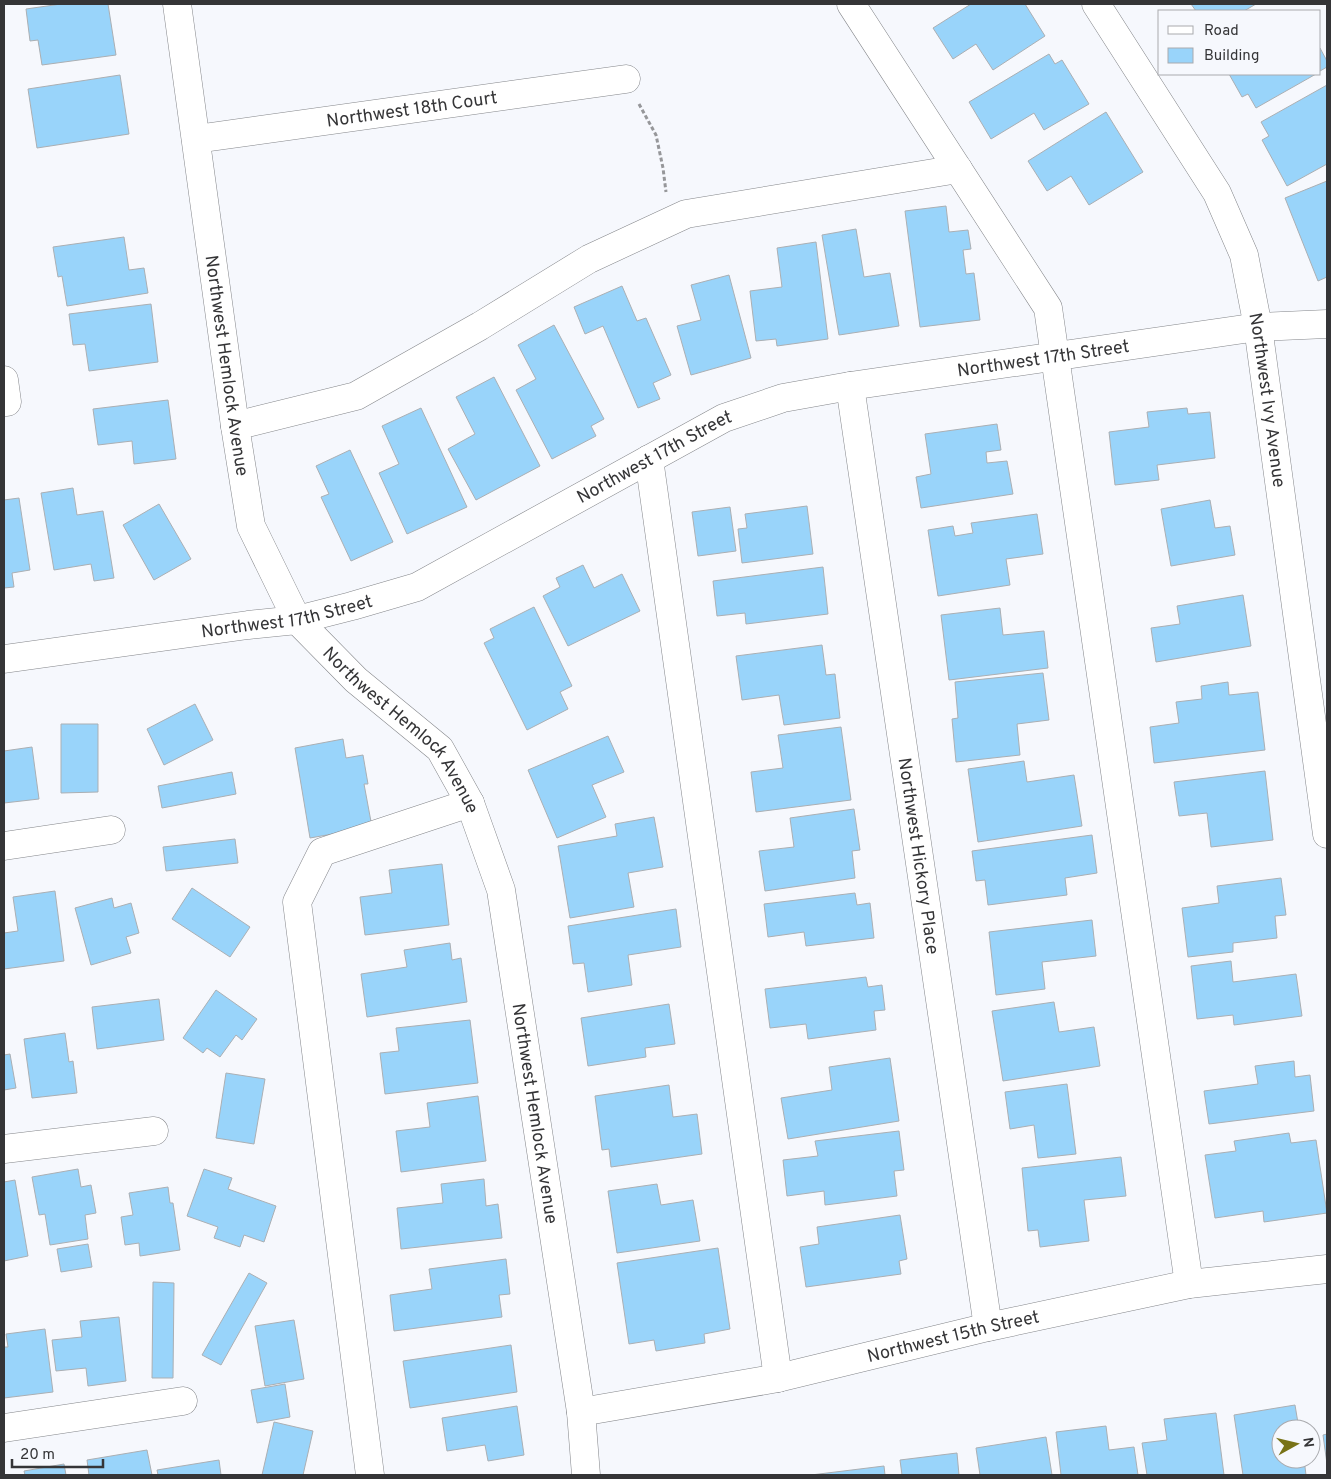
<svg xmlns="http://www.w3.org/2000/svg" width="1331" height="1479" viewBox="0 0 1331 1479" font-family="Overpass,sans-serif">
<style>
.building{fill:#99d4fa;stroke:#abafb3}
.lines{fill:none;stroke-linecap:round;stroke-linejoin:round}
.minor-casing{stroke:#84868a;stroke-width:29}
.path{stroke:#96979a;stroke-width:3;stroke-dasharray:4 2.5;stroke-linecap:butt}
.minor{stroke:#fff;stroke-width:28}
.labels{text-anchor:middle;stroke-width:4;stroke-linejoin:round;paint-order:stroke}
.street-label{font-size:18px;fill:#353537;stroke:#f6f8fd}
</style>
<rect width="100%" height="100%" fill="#f6f8fd"/>
<path class="building" d="M61 4H108L116 55 42 65 38 40 30 41 26 9Z
M971 4H1025L1045 36 993 70 976 44 953 59 933 28Z
M1191 4H1256L1244 11H1196Z
M1320 48 1327 61V67L1320 71Z
M1049 54 1055 64 1062 60 1089 104 1044 130 1034 113 991 139 969 102Z
M1229 74H1316L1256 108 1248 94 1242 97Z
M120 75 129 134 37 148 28 89Z
M1327 85V164L1287 186 1262 140 1269 136 1261 122Z
M1106 112 1143 172 1089 205 1071 176 1047 191 1028 161Z
M1327 181V277L1318 281 1285 198Z
M946 206 949 232 968 230 971 249 963 250 966 274 974 273 980 320 920 327 905 211Z
M856 229 864 277 890 273 899 326 839 335 822 235Z
M124 237 129 270 144 268 148 293 67 306 62 276 58 277 53 247Z
M816 242 828 339 777 346 776 339 756 341 750 291 782 287 777 248Z
M729 275 751 358 691 375 677 326 701 320 691 285Z
M622 286 637 321 646 318 671 375 653 383 660 399 638 408 603 326 585 334 574 307Z
M151 304 158 362 89 371 85 344 73 345 69 314Z
M554 325 604 419 591 426 596 436 552 459 516 390 536 379 518 345Z
M494 377 540 466 476 500 448 449 475 434 456 397Z
M168 400 176 459 134 464 132 441 98 445 93 409Z
M421 408 467 507 407 534 379 473 399 464 382 426Z
M1187 408 1188 414 1210 412 1215 458 1157 465 1159 480 1115 485 1109 432 1149 427 1147 412Z
M997 424 1001 450 986 452 987 463 1007 461 1013 494 921 508 916 477 931 474 925 434Z
M350 450 393 542 351 561 321 497 329 494 316 466Z
M73 488 77 515 103 511 114 578 94 581 91 564 54 570 41 493Z
M19 498 30 570 12 573 14 587 4 588V500Z
M1210 500 1215 528 1230 526 1235 555 1171 566 1161 509Z
M159 504 191 559 154 580 123 525Z
M807 506 813 554 742 563 738 529 747 528 745 514Z
M730 507 736 551 698 556 692 512Z
M1037 514 1043 554 1006 559 1010 585 938 596 928 530 953 526 955 536 973 533 971 523Z
M583 565 594 588 622 574 640 611 568 646 543 596 560 587 556 578Z
M823 567 828 614 746 624 745 613 717 616 713 581Z
M1243 595 1251 646 1156 662 1151 628 1180 624 1177 606Z
M534 607 572 686 560 692 568 709 527 730 484 643 494 638 490 629Z
M1000 608 1003 635 1044 631 1048 668 949 680 941 615Z
M822 645 826 675 835 674 840 718 784 725 779 695 742 700 736 656Z
M1043 673 1049 720 1017 724 1020 755 956 762 952 719 958 718 955 682Z
M1228 682 1229 695 1258 692 1265 750 1154 763 1150 727 1179 723 1176 702 1202 699 1201 686Z
M195 704 213 740 164 765 147 729Z
M61 724H98V792L61 793Z
M841 727 851 800 756 812 751 772 783 768 778 735Z
M608 736 624 772 592 785 606 817 557 838 528 770Z
M343 739 346 758 363 755 368 784H364L372 827 310 838 295 748Z
M32 747 39 799 4 803V751Z
M1024 761 1027 782 1074 775 1082 826 978 842 968 769Z
M1265 771 1273 840 1211 847 1207 813 1179 816 1174 782Z
M232 772 236 794 162 808 158 786Z
M854 809 860 850 852 851 855 878 765 891 759 851 794 847 790 818Z
M654 817 663 867 628 873 634 907 570 918 558 846 617 836 615 824Z
M1092 835 1097 873 1065 878 1067 895 988 905 985 880 976 881 972 851Z
M235 839 238 863 166 871 163 847Z
M442 864 449 925 365 935 360 897 392 893 389 870Z
M1281 878 1286 915 1275 916 1277 938 1233 943V952L1188 957 1182 908 1219 903 1217 886Z
M192 888 250 927 230 957 172 919Z
M55 891 64 961 4 969V933L18 931 13 897Z
M855 893 857 905 870 903 874 938 806 946 804 932 768 937 764 904Z
M112 898 114 908 131 903 139 933 126 937 131 953 91 965 75 908Z
M676 909 681 947 628 955 632 985 588 992 584 963 573 964 568 926Z
M1092 920 1096 956 1042 962 1045 989 996 995 989 932Z
M450 943 452 960 461 958 467 1002 367 1017 361 974 407 967 404 950Z
M1231 961 1233 982 1296 974 1302 1016 1234 1025 1233 1015 1197 1019 1191 966Z
M866 977 868 987 882 985 885 1010 874 1011 876 1030 808 1039 806 1024 770 1028 765 989Z
M216 990 257 1019 242 1040 236 1035 220 1057 207 1048 203 1053 183 1038Z
M159 999 164 1040 97 1049 92 1007Z
M1054 1002 1059 1032 1094 1027 1100 1066 1003 1081 992 1011Z
M669 1004 675 1044 645 1048 646 1057 588 1066 581 1018Z
M470 1020 478 1083 385 1094 380 1053 399 1051 396 1028Z
M65 1033 69 1062 73 1061 77 1093 32 1098 24 1039Z
M10 1054 16 1088 4 1090V1055Z
M890 1058 899 1121 788 1139 781 1098 832 1090 829 1067Z
M1294 1061 1295 1077 1310 1075 1314 1111 1209 1124 1204 1091 1258 1084 1255 1066Z
M226 1073 265 1079 254 1144 216 1138Z
M1067 1084 1076 1154 1038 1158 1034 1125 1010 1129 1005 1092Z
M669 1085 673 1117 697 1114 702 1154 611 1167 609 1149 602 1150 595 1096Z
M478 1096 486 1161 401 1172 396 1131 430 1127 427 1103Z
M899 1131 904 1170 894 1171 897 1196 825 1205 824 1191 787 1196 783 1160 818 1156 815 1141Z
M1289 1133 1291 1143 1316 1140 1327 1213 1264 1222 1263 1211 1215 1218 1205 1155 1236 1151 1234 1141Z
M1121 1157 1126 1196 1084 1200 1089 1241 1040 1247 1038 1230 1028 1231 1022 1168Z
M78 1169 81 1187 91 1185 96 1213 85 1215 88 1239 50 1245 45 1214 39 1215 32 1177Z
M204 1169 232 1178 228 1189 276 1206 264 1242 244 1235 240 1247 214 1238 218 1227 187 1216Z
M484 1179 486 1206 498 1204 502 1238 401 1249 397 1208 443 1203 441 1184Z
M15 1180 28 1256 4 1261V1182Z
M657 1184 661 1205 693 1200 700 1241 617 1253 608 1191Z
M168 1187 170 1203H173L180 1250 140 1256 139 1243 125 1245 121 1217 133 1215 129 1193Z
M900 1215 907 1259 899 1261 901 1274 806 1287 800 1247 819 1244 817 1227Z
M88 1244 92 1267 61 1272 57 1249Z
M718 1248 730 1329 704 1334 705 1343 656 1351 654 1340 629 1344 617 1263Z
M506 1259 510 1294 499 1295 502 1317 394 1331 390 1295 432 1289 429 1269Z
M249 1273 267 1283 221 1365 202 1355Z
M153 1282 174 1283 173 1378H152Z
M119 1317 126 1381 88 1386 86 1368 56 1371 52 1340 82 1337 80 1321Z
M294 1320 304 1379 265 1386 255 1326Z
M45 1329 53 1392 4 1398V1347H8L6 1334Z
M511 1345 517 1392 410 1408 403 1361Z
M285 1384 290 1417 257 1423 251 1390Z
M1295 1405 1299 1429H1281V1459H1304L1306 1475H1243L1234 1415Z
M517 1406 524 1455 488 1461 485 1445 447 1451 442 1418Z
M1216 1413 1224 1475H1147L1142 1443 1167 1440 1164 1419Z
M274 1422 313 1431 303 1475H262Z
M1106 1426 1109 1450 1134 1447 1138 1475H1061L1056 1432Z
M1327 1434V1464L1323 1435Z
M1046 1437 1052 1475H980L976 1448Z
M147 1450 152 1475H89L87 1460Z
M957 1453 959 1475H902L900 1460Z
M219 1460 221 1475H158L157 1470Z
M64 1464 66 1475H25L24 1471Z
M884 1466 885 1475H811Z"/>
<g class="lines">
<g class="minor-casing">
<g id="minor">
<path id="s1" d="M177 4 235 426 251 526 297 620 356 680 440 749 470 803 501 890 581 1412 586 1475"/>
<path d="M851 4 1048 308 1189 1284"/>
<path id="s2" d="M1096 4 1217 193 1244 255 1258 327 1327 834"/>
<path id="s3" d="M196 139 626 79"/>
<path d="M4 380 7 402H4"/>
<path id="s4" d="M850 386 988 1327"/>
<path d="M235 426 356 396 480 326 589 259 686 214 958 169"/>
<path d="M649 459 778 1378"/>
<path id="s5" d="M4 659 248 625 297 620 352 606 417 587 724 418 783 398 850 386 1258 327 1327 324"/>
<path d="M4 846 111 830"/>
<path d="M4 1149 154 1131"/>
<path id="s6" d="M581 1412 778 1378 988 1327 1189 1284 1327 1269"/>
<path d="M4 1428 183 1401"/>
<path d="M370 1475 297 902 322 852 470 803"/>
</g>
</g>
<path class="path" d="M639 104 656 135 663 168 666 192"/>
<use href="#minor" class="minor"/>
</g>
<g class="labels">
<g class="street-label">
<text dy="6" stroke="none"><textPath href="#s3" startOffset="218">Northwest 18th Court</textPath></text>
<text dy="6" stroke="none"><textPath href="#s5" startOffset="1096">Northwest 17th Street</textPath></text>
<text dy="6" stroke="none"><textPath href="#s1" startOffset="365">Northwest Hemlock Avenue</textPath></text>
<text dy="6" stroke="none"><textPath href="#s2" startOffset="439">Northwest Ivy Avenue</textPath></text>
<text dy="6" stroke="none"><textPath href="#s5" startOffset="691">Northwest 17th Street</textPath></text>
<text dy="6" stroke="none"><textPath href="#s5" startOffset="286">Northwest 17th Street</textPath></text>
<text dy="6" stroke="none"><textPath href="#s1" startOffset="785">Northwest Hemlock Avenue</textPath></text>
<text dy="6" stroke="none"><textPath href="#s4" startOffset="475">Northwest Hickory Place</textPath></text>
<text dy="6" stroke="none"><textPath href="#s1" startOffset="1205">Northwest Hemlock Avenue</textPath></text>
<text dy="6" stroke="none"><textPath href="#s6" startOffset="380">Northwest 15th Street</textPath></text>
</g>
</g>
<rect width="1331" height="1479" fill="none" stroke="#353537" stroke-width="10"/>
<rect x="1158" y="10" width="162" height="65" fill="#f6f8fd" stroke="#a9aaae"/>
<rect x="1168" y="26" width="25" height="8" fill="#ffffff" stroke="#a9aaae"/>
<text x="1204" y="35" font-size="15" fill="#353537">Road</text>
<rect x="1168" y="48" width="25" height="15" fill="#99d4fa" stroke="#a9aaae"/>
<text x="1204" y="60" font-size="15" fill="#353537">Building</text>
<g transform="translate(1296 1444) rotate(82)"><circle r="24" fill="#f6f8fd" stroke="#a9aaae"/>
<path d="M0-4L9 19L0 12L-9 19Z" fill="#787317"/>
<text y="-8" font-size="14" font-weight="bold" text-anchor="middle" fill="#353537">N</text>
</g>
<path d="M12 1459v8h91v-8" fill="none" stroke="#353537" stroke-width="2.5"/>
<text x="20" y="1459" font-size="15" fill="#353537" stroke="#f6f8fd" stroke-width="4" paint-order="stroke">20 m</text>
</svg>
